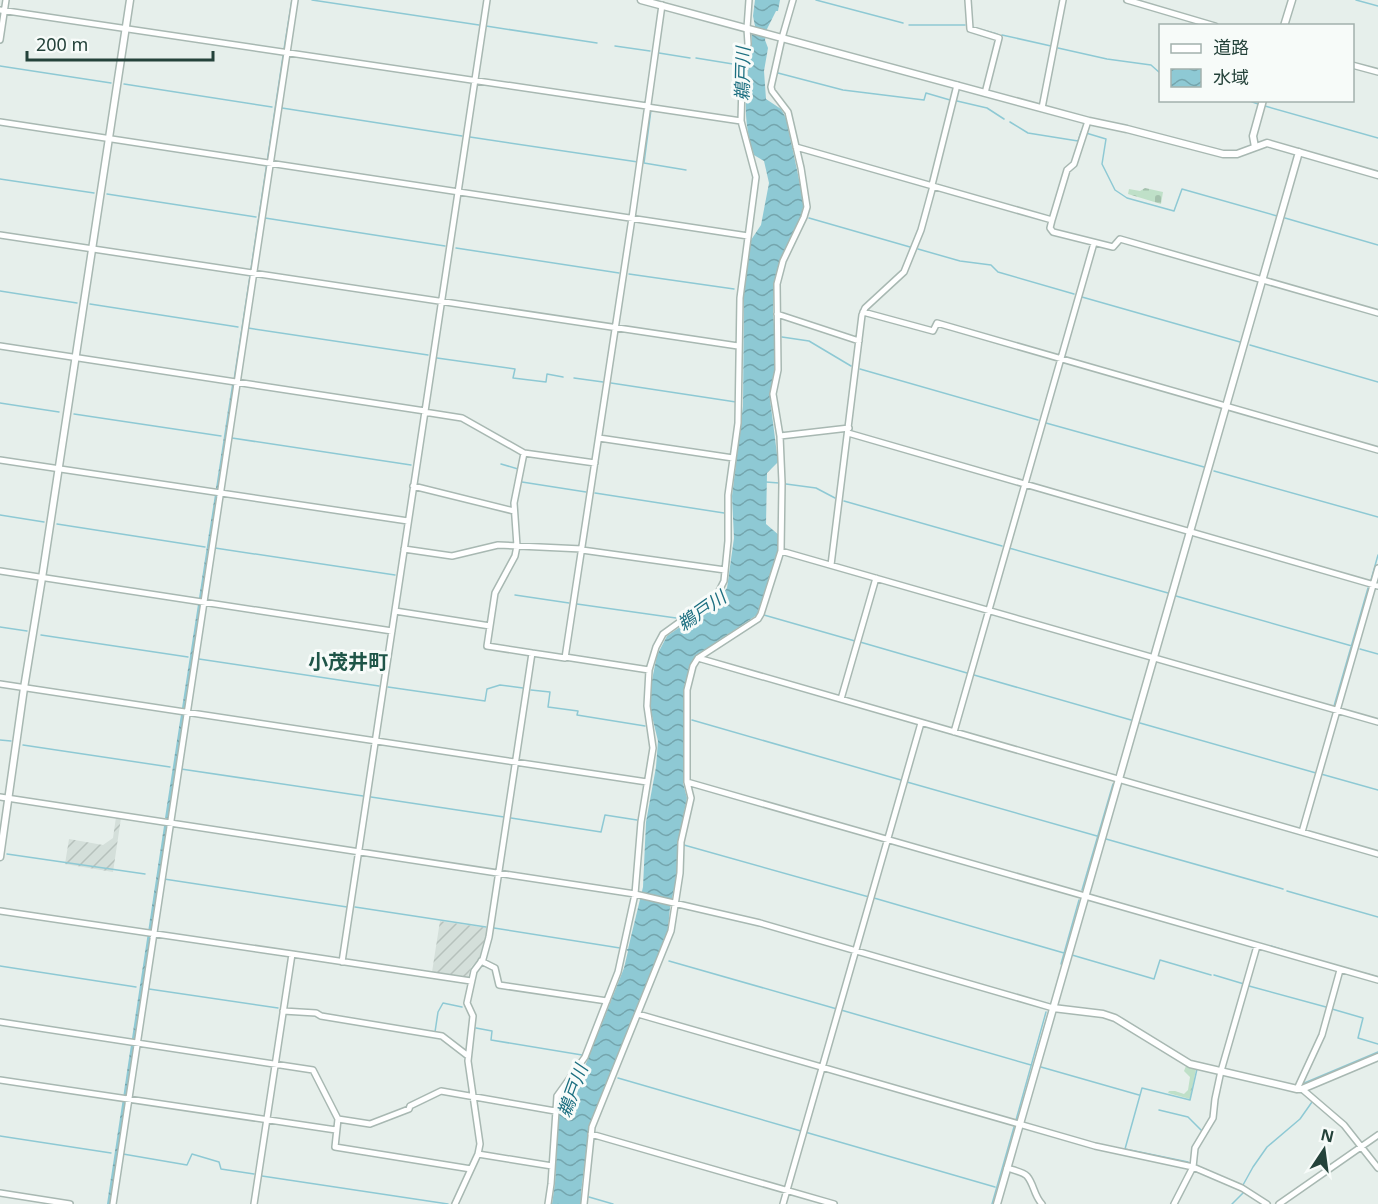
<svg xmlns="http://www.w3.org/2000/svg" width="1378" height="1204" viewBox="0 0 1378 1204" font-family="'Noto Sans','Noto Sans JP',sans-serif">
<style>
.industrial{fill:url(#industrial-furrows)}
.forest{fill:url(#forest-firs)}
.cemetery{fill:url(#cemetery-stones)}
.water{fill:url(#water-waves)}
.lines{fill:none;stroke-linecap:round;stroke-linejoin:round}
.stream{stroke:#8ec9d4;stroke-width:1.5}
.minor-casing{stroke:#a8b8b2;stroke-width:8}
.tertiary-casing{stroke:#a8b8b2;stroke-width:9}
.minor{stroke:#fff;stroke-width:5}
.tertiary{stroke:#fff;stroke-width:6}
.labels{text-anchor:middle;stroke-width:6;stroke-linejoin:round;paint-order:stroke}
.water-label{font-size:18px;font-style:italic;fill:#1c6f80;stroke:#f7fbf9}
.quarter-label{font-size:20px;font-weight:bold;fill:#1f5548;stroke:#f7fbf9}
</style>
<defs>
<pattern id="industrial-furrows" width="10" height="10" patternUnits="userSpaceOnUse" patternTransform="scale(1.5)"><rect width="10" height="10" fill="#d4dfda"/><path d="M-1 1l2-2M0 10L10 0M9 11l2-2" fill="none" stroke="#b6c1bc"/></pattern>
<pattern id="forest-firs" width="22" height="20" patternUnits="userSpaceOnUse" patternTransform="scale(1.5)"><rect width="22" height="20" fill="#bfe0c8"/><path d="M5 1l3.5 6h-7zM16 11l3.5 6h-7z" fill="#a4c1ad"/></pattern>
<pattern id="cemetery-stones" width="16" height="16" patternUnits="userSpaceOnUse" patternTransform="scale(1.5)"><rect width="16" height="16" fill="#bfe0c8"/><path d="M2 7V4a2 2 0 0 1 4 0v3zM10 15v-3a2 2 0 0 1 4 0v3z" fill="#a4c1ad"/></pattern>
<pattern id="water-waves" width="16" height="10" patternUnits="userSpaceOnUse" patternTransform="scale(1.5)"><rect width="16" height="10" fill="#8ec9d4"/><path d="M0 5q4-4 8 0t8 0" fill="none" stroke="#74a5ad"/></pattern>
</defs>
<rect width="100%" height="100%" fill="#e6efeb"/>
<path class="industrial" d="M116 817 121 818 113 872 65 864 69 839 103 845 113 838Z
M440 921 488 928 481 957 471 967 468 977 432 972Z"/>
<path class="forest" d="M1186 1066 1196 1069 1190 1099 1168 1093 1169 1091H1175L1184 1094 1188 1090 1190 1077 1184 1071Z"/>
<path class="cemetery" d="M1145 188 1163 192 1161 204 1128 194 1129 189 1140 191Z"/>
<path class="water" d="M755 0H780L778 11H776L767 29 765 40 768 48 764 71 766 99 781 109 786 118 804 203 801 217 780 260 774 282 773 312 775 336V369L770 399 778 462 767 473 766 524 780 536 779 547 757 615 697 655 691 664 684 686 686 716 683 783 687 798 678 842V872L670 907 668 930 589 1129 581 1193 582 1204H552L555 1183 559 1107 563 1093 585 1066 624 968 628 951 625 949H628L643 887 646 822 656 767 658 741 651 712 650 690 657 655 667 636 716 602 727 588 734 538 732 496 743 406 744 291 751 240 761 225 769 183 764 161 754 155C741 118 746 86 751 48 753 38 749 36 755 26L753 16Z
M232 384H234L168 819 165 818Z
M164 826H167L110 1204H107Z"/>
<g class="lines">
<path class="stream" d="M312 0 479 25
M816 0 903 23
M1356 0 1378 6
M909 25H965
M486 26 597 43
M972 27 997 34
M1002 35 1051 46
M615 46 650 51
M1058 48 1107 59 1151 65 1160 73
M284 49 292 0
M659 53 690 58
M696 58 739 65
M0 66 111 83
M778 73 843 90 924 100 926 93 950 100
M124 84 272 107
M1247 100 1258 104
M957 101 987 108 1004 119
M1265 106 1378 138
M282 108 462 136
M651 110 644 163 686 170
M1010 122 1028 133 1078 141 1081 132
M1086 133 1106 139 1102 164 1115 190 1127 198 1174 211 1182 189 1277 216
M470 137 638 162
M0 179 94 193
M107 194 256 217
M265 218 445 246
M809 218 910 247
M1285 218 1378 245
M456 248 619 273
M918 249 960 261 991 265 998 272 1074 294
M251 269 283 56
M629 274 734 289
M0 291 77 303
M1082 297 1240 342
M90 304 238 327
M248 328 428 355
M782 337 809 341 851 366
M1250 345 1378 382
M437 358 515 369 513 378 546 382 547 374 563 377
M860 369 1038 420
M574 378 603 382
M234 380 250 276
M611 383 736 402
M0 403 59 412
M74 414 221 436
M1046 423 1204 467
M232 438 411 465
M501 464 518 469
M1214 471 1378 517
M522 482 586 492
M766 482 779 483
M786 484 816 488 835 498
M595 493 724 513
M844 501 1002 546
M0 515 44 522
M57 524 205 547
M215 548 395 575
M1009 548 1168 593
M1371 580 1378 555
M515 595 569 603
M1176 596 1352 646
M577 604 676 618
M764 615 855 641
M0 627 27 631
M41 635 188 657
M860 642 967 673
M1360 649 1378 654
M199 659 379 686
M974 675 1131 720
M388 687 485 701 487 689 500 685 523 688
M531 690 550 692 548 707 578 711 577 715 645 726
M1334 706 1368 588
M692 720 901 780
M1140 723 1316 773
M0 740 11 741
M23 745 170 767
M181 769 363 796
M1321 774 1378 790
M907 782 1097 836
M371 797 504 817
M511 818 601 832 605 815 637 820
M1106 839 1283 889
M684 845 869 897
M7 854 145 874
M164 879 347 907
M1082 890 1113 784
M1287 891 1378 917
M1091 895 1268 946
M874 898 1064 953
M355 907 486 927
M494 928 620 948
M1271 946 1306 957
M1072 955 1154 979 1160 960 1211 975
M669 961 837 1009
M1061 964 1079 900
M0 966 136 987
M1364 973 1378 977
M1214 975 1244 984
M1249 986 1326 1007
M149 989 278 1008
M1332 1009 1363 1018 1358 1038 1378 1044
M841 1010 1031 1065
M402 1027 435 1032 438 1012 443 1003 462 1007
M476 1028 492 1031 491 1040 582 1055
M1041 1067 1139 1095
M618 1078 801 1131
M1302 1084 1378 1052
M1159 1110 1188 1117 1202 1131
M1016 1120 1046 1012
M805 1132 995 1187
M0 1136 111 1153
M123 1154 187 1165 192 1154 219 1162 221 1169 254 1174
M1188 1162 1125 1149 1142 1088 1190 1100 1197 1069
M262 1176 448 1204
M1243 1185 1253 1167 1267 1147 1300 1119 1312 1102
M589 1197 613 1204
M992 1204 1014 1127
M1232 1204 1243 1193"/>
<g class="minor-casing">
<path id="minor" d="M793 0 782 38 771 87 772 91 788 112 801 168 807 207 804 217 783 261 777 284 778 370 773 394 780 436 782 483 781 551 761 614 758 619 698 658 693 666 687 690V782L1378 980
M968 0 970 29 999 38 985 93
M1127 0 1215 26
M0 10 647 106
M0 40 6 0
M1352 65 1378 72
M647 107 741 121
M1042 108 1063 0
M0 122 748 236
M796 147 1052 220 1050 228 1053 232 1113 247 1120 239 1378 313
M932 185 957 85
M1052 220 1067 170 1074 164 1088 121
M0 235 738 346
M863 312 933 331 937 323 1378 450
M777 314 859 341
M0 346 425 411
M424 412 462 418 524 453 595 463
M848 433 1378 586
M780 436 849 428
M599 438 733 458
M524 453 514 503 517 546 515 556 495 593 487 646 532 653
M0 460 408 521
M413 486 514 511
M404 549 452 556 498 545 582 549
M582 550 725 570
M781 551 1378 722
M831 565 862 315 865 308 904 272 921 230 933 186
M0 571 392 631
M395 611 490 626
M565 657 649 670
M698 658 1378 854
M0 684 647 782
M841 699 876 578
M954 732 1094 243
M0 797 635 894 760 923 1053 1008
M1302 832 1378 568
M0 911 292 954
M481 961 495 968 499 985 607 1001
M342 962 487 0
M283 1011 316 1013 321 1016 442 1036 468 1056
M638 1014 1095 1146 1193 1167 1242 1188 1267 1204
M0 1022 313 1070 338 1119 370 1124 409 1109 410 1106 441 1091 555 1111
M0 1080 336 1130
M1297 1089 1322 1035 1340 970
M1302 1089 1344 1125 1378 1168
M338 1119 335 1147 471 1169
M591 1134 834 1204
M478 1154 552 1166
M1007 1168C1013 1170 1023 1172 1027 1176 1034 1184 1034 1196 1042 1204
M0 1193 70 1204
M113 1204 295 0
M254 1204 292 954 471 981
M455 1204 478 1154 480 1144 468 1061 473 1016 467 1003 474 971 483 959 489 937 532 653 565 658 632 218 662 5
M548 1204 551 1184 557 1096 585 1057 618 972 635 894 641 822 653 748 647 706 649 670 656 647 663 634 717 595 724 581 728 541V495L738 423 740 298 756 177 741 121 742 83 748 44 747 28 749 0
M584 1204 592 1127 671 931 680 873 681 842 691 798 687 782
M783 1204 921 723
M1174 1204 1193 1167 1195 1148 1213 1118 1215 1099 1221 1071 1257 946
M1279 1204 1378 1135"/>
</g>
<g class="tertiary-casing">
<path id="tertiary" d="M641 0 1089 121 1127 129 1223 154H1237L1267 143 1378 175
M1284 26 1292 0
M1255 147 1253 136 1263 100
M0 857 24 688 42 578 130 0
M1053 1008 1103 1014 1115 1018 1190 1064 1297 1089H1302L1378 1057
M997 1204 1299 152"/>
</g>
<use href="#minor" class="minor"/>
<use href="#tertiary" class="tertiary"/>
</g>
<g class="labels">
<g class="water-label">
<text transform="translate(743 74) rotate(-89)" y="6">鵜戸川</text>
<text transform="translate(702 611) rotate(-35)" y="6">鵜戸川</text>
<text transform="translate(573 1091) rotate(-70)" y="6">鵜戸川</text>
</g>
<g class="quarter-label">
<text x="348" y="669">小茂井町</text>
</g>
</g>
<rect x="1159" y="24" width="195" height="78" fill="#f7fbf9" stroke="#a3b1ad" stroke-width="1.5"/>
<rect x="1171" y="44" width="30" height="9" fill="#ffffff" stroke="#a3b1ad" stroke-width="1.5"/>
<text x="1213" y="54" font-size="18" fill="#24423a">道路</text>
<rect x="1171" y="69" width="30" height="18" fill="url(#water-waves)" stroke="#a3b1ad" stroke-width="1.5"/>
<text x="1213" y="84" font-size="18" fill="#24423a">水域</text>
<g transform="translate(1324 1150) rotate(13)" stroke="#f7fbf9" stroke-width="4.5" paint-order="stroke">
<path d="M0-4.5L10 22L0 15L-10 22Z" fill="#24423a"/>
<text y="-9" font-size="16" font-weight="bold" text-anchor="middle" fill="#24423a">N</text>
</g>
<path d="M27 51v9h186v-9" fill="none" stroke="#24423a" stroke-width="3"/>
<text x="36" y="51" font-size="18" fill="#24423a" stroke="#f7fbf9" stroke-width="4.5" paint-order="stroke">200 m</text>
</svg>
